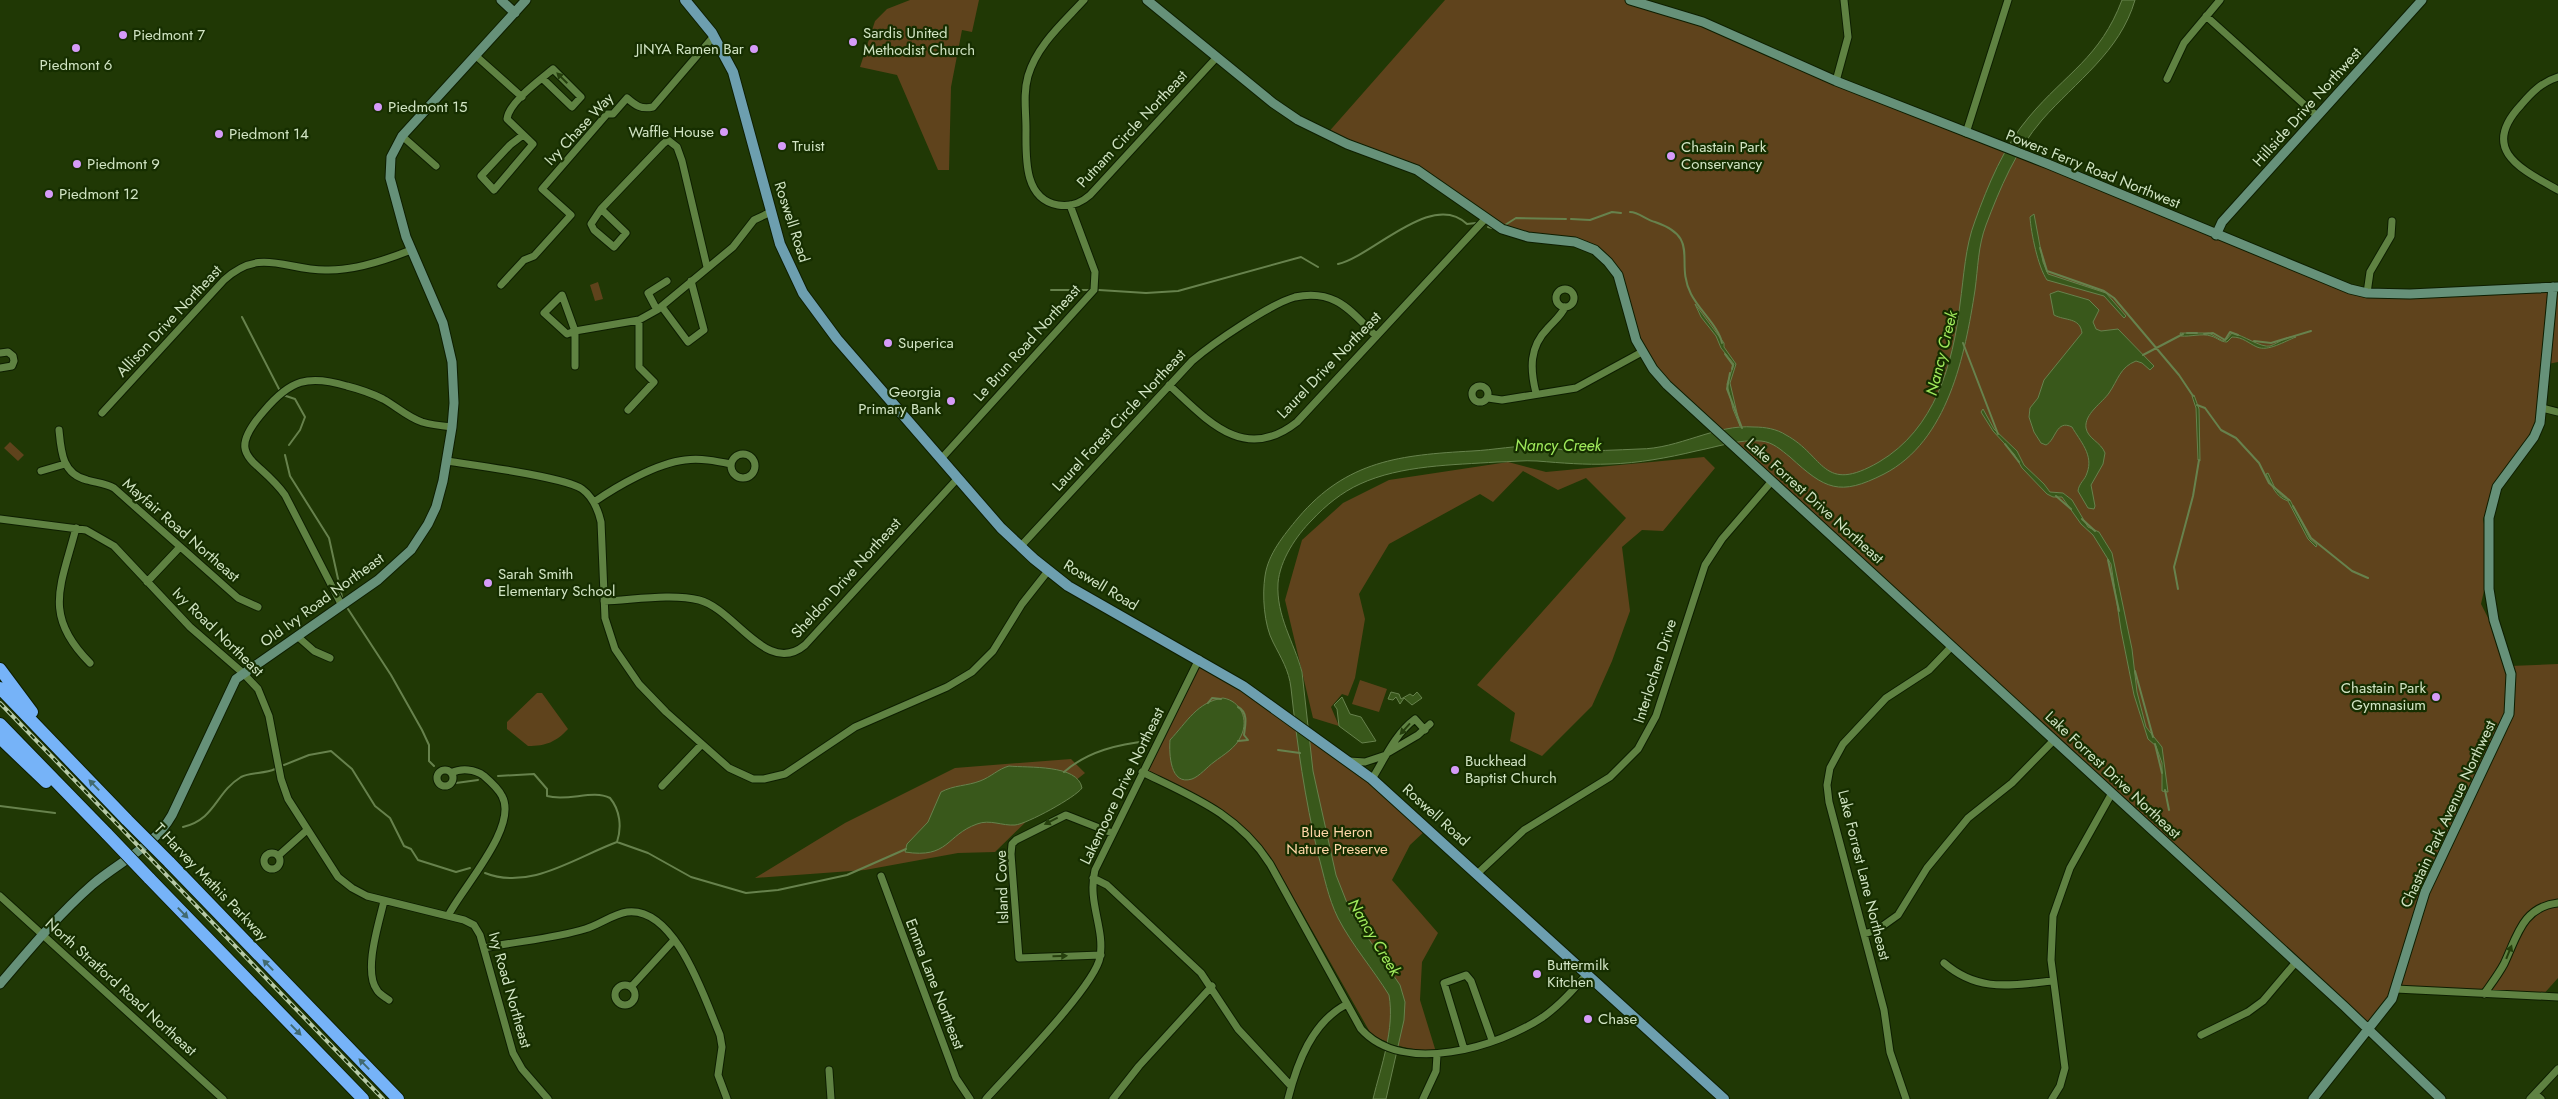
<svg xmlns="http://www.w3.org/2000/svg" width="2558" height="1099" viewBox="0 0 2558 1099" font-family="Jost,sans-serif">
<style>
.green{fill:#5f431c}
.water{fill:#39581b;stroke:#67824d}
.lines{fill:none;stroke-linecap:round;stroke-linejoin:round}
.stream{stroke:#67824d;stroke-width:2}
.street-casing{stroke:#0d1e00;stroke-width:9}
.secondary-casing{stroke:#0d1e00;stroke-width:11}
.primary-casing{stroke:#0d1e00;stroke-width:12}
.highway-casing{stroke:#0d1e00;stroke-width:14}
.street{stroke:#5f8242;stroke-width:7}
.secondary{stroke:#669179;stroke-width:9}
.primary{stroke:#6d9faf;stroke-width:10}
.highway{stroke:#76b3f8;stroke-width:12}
.rail-casing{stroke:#b7caa7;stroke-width:4}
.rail{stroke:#162e00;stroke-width:2;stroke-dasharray:5.5;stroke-linecap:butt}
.highway-bridge-casing{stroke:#0d1e00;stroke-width:14;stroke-linecap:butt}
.highway-bridge{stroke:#76b3f8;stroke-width:12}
.oneway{fill:#253f0d}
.oneway2{fill:#416a70}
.poi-dot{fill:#d69bf9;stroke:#162e00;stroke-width:2}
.labels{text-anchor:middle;stroke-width:4.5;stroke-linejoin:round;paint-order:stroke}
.poi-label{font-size:15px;fill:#d1e4c3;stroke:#162e00;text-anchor:start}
.street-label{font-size:15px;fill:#d1e4c3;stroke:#162e00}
.park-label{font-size:15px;fill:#ffd7a8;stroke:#162e00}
.water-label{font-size:16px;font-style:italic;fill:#a1eb5c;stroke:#162e00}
</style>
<rect width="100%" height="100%" fill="#203805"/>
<path class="green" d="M910 0H979L972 32 962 30 951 87 949 170H938L897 75 860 67 875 21 887 9Z
M1445 0H1640L1666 6 1809 72 2330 283 2418 296 2558 285V362L2543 365 2540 409 2533 435 2498 483 2483 519 2491 560 2481 604 2508 657 2510 666 2558 664V978L2541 997 2397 988 2373 1032 1639 353 1613 263 1590 243 1522 236 1495 224 1422 171 1326 135Z
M598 282 603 299 595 301 590 285Z
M10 442 24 455 18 461 4 448Z
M1704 457 1715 468 1663 531 1642 530 1622 547 1630 611 1612 661 1592 706 1542 756 1510 741 1515 713 1477 685 1626 518 1586 478 1558 490 1523 471 1493 502 1480 494 1389 544 1359 594 1365 619 1355 678 1348 696 1342 694 1331 707 1339 726 1313 718 1285 600 1302 540 1343 503 1389 480 1508 462 1546 472Z
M1200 664 1223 677 1372 783 1426 830 1410 845 1392 880 1438 933 1422 962 1420 1000 1436 1052C1413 1050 1391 1046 1371 1034L1274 863C1243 816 1195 795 1147 771Z
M1360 680 1387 689 1379 712 1352 704Z
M537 693H542L568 729C556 742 546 746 528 746L507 729V722Z
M1071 759 1085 773 1036 812 995 852 958 853 865 870 755 878 845 823 955 768Z"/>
<path class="water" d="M2122 0H2135C2120 52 2076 81 2042 120 2016 150 2000 188 1986 225 1978 246 1978 268 1975 290 1965 355 1948 441 1884 474 1839 497 1825 489 1790 457 1781 450 1773 442 1761 441 1739 439 1717 447 1696 451 1667 458 1639 463 1610 464 1585 465 1562 463 1537 461 1524 460 1510 462 1497 462 1453 465 1401 465 1360 484 1342 492 1325 506 1312 520 1296 536 1280 560 1278 583 1276 616 1294 642 1302 672L1313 771 1336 875 1351 913 1400 985 1405 1002 1404 1020 1386 1099H1373C1381 1066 1395 1029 1389 995 1373 969 1352 945 1338 918 1328 898 1324 875 1318 854 1305 799 1297 744 1291 688 1289 670 1281 658 1273 642 1264 625 1262 595 1265 576 1268 554 1284 535 1298 518 1347 460 1401 455 1472 451 1494 450 1517 445 1539 446 1550 447 1561 450 1572 451 1594 451 1617 450 1639 449 1679 449 1715 424 1754 427 1765 427 1777 429 1786 435 1825 456 1822 495 1879 462 1935 429 1953 364 1960 304 1964 276 1965 247 1975 221 1988 185 2004 146 2029 117 2066 73 2100 58 2122 0Z
M2034 214 2043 262 2048 274 2106 293 2126 316 2124 318 2104 296 2047 280C2038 267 2031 233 2030 217Z
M2058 291 2089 300 2099 310 2093 322 2096 329 2101 331 2118 329 2154 366 2150 370 2142 363 2136 361C2120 367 2118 380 2109 393 2102 403 2084 414 2086 428 2088 439 2101 442 2105 453L2103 464 2091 485 2095 506 2094 509 2088 508 2078 491C2079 483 2085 480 2087 473 2094 455 2080 441 2072 427 2056 419 2056 440 2046 445L2041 443 2034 432 2029 417 2030 408 2038 398 2044 380 2082 333C2080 317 2065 321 2054 315L2050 294Z
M1695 304 1724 343V347L1736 364 1730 383 1740 426 1733 409 1727 384 1734 364 1721 348 1716 336 1701 317Z
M2180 333H2209L2223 341 2227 339 2232 333C2243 335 2261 348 2270 346 2279 343 2287 335 2296 337 2285 341 2268 352 2257 347 2248 343 2243 337 2232 337L2227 342C2220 342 2218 338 2211 336 2202 333 2190 337 2181 336Z
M2194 395 2199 409 2200 461 2198 460 2196 408 2192 396Z
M1983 409 1994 429 2017 451 2024 465 2044 484 2050 492 2063 493 2072 500 2088 527 2099 532 2112 553 2132 649 2137 692 2146 727 2162 747 2168 792 2162 791V763L2156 746 2148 739 2134 695 2121 630 2111 564 2093 535 2081 524 2062 497H2053L2047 494 2022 468 2014 454 1993 431 1981 412Z
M2268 473C2274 485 2276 496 2290 500L2310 539 2317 545 2316 547 2308 539 2288 501C2275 497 2272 485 2266 474Z
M1391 692 1399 694 1401 699 1410 694 1413 696 1417 692 1422 698 1412 705 1404 698 1400 704 1396 697 1393 700 1388 699Z
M1342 697 1350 714 1361 717 1376 741 1362 743 1339 726 1337 709 1334 705Z
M1223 698C1241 701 1249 720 1241 736 1236 748 1223 755 1214 762 1207 767 1200 776 1192 779 1170 786 1169 754 1170 740 1187 722 1197 702 1223 698Z
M1009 766C1028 768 1078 764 1082 788 1076 797 1027 824 1015 825 1002 826 990 819 977 824 946 835 949 859 905 852L907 844 928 822 941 792C954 785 967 786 980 781 991 777 998 769 1009 766Z"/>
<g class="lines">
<path class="stream" d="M1630 212C1639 212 1646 220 1655 222 1702 238 1674 261 1691 294 1699 310 1719 327 1722 343
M1571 219 1590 220 1612 212 1621 213
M1505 225 1516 218 1566 219
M1488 227 1492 228
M2040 248 2047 271 2104 291 2114 298 2179 375 2193 396
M1338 264C1373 256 1432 190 1467 224L1476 223
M1051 290H1089
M1099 290 1146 293 1178 291 1301 257 1318 267
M242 317 279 389
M2187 333H2197
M2204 334 2213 333 2225 340 2230 332 2238 335
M2254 341 2271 343 2311 331
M1963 343 1998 434
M1725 354 1733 365 1732 369
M2143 355 2183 334
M1730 373 1727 389 1742 428
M283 395 295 399 305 417 300 430 289 445
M2197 405 2205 408 2221 430 2236 438 2259 463 2269 483 2289 500
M2005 444 2019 462
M285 455 290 476 329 538 342 597
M2056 496 2071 509
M2293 506 2311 538 2352 571 2368 578
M2082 519 2095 531
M2108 560 2119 611
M2178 589 2174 567 2193 496 2199 460
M348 609 391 675 422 730 429 745V761L434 766
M2135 671 2153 737
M1208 703 1212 698 1221 699
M1238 741 1248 740 1244 735C1245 726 1249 713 1238 707
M2155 744 2162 773
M1278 750 1300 753
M284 765 309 755 331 751 352 769 375 806 390 818 404 846 411 849 418 860 456 872 470 868
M1064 772C1088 751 1119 744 1149 741
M498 776 534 774 547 789V796C568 802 593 789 610 798 620 810 622 827 617 842
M456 783 478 780
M2165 790 2169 810
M0 806 55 813
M183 827C216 819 215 793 241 777 251 772 265 774 275 769
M485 873C530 891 576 857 617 842L648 853 691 877 746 893 778 890 847 875 906 849"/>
<g class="street-casing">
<path id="street" d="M1084 0C1063 23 1037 45 1028 76 1023 94 1026 111 1026 129 1026 156 1023 199 1058 205 1070 207 1081 203 1090 195L1217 57
M2206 16 2317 116
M475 55 522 97
M2558 77C2542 82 2532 92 2521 105 2479 150 2521 169 2558 190
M2167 79 2184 43 2220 0
M1836 81 1848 37 1844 0
M1966 133 2008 0
M523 135 510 145 481 176 494 190 533 144 507 119C509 102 540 80 553 69L581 97 572 107 543 79
M402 136 436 166
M601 209 626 233 614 247 594 230 591 224 601 209 663 144 668 140 677 147 682 161 707 267
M501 285 524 260 534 256 571 215 542 189 607 114H613L627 98C635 105 641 110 653 107L714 36
M1556 298a9 9 0 1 1 18 0a9 9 0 1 1-18 0Z
M2367 293 2370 272 2391 236 2392 221
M662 307 688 342 704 330 691 281
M657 310 648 293 667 281
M0 353 8 352 13 356 14 361 12 366 0 368
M575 366V331L562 295 544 313 567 334 575 331 639 320 657 310 733 247 754 220 771 212
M1169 385C1207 420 1244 464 1297 422L1486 218
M1472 394a8 8 0 1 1 16 0a8 8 0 1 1-16 0Z
M1536 393C1530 369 1529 347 1548 328 1554 321 1561 316 1565 307
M1488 398 1502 400 1576 388 1642 352
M2542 408 2558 412
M628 410 654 382 639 367V320
M102 413 224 280C260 247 285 270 325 270 352 271 386 260 411 250
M59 430C61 451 62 474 87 480 97 483 105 483 114 488L238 598 258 607
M731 466a12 12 0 1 1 24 0a12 12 0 1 1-24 0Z
M941 459 1094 290 1095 272 1070 205
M447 461C473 465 565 477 582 489 593 497 598 509 601 522L605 618 615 649 639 684 666 712 729 768 753 779H764L785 774 855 727 947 687 972 672 993 651 1022 604 1048 571
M41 471 65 464
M594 502C617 486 657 463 685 460 701 458 716 461 731 464
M0 519 86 530 114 546 190 627 243 673 258 689 269 716 281 779 288 799 338 877 352 888 367 896 464 920 474 925 480 935 513 1053 522 1069 548 1099
M76 528C61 586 42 615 90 663
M1020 547 1192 361C1213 343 1270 304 1295 297 1309 294 1324 295 1336 301 1352 309 1364 325 1376 336
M147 582 180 547
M604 601C632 600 672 593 699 600 735 609 767 677 805 645L958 478
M342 606 285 495C258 457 222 459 264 411 290 380 308 374 347 386 359 389 371 393 383 399 396 406 407 417 422 422 432 425 442 426 452 427
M297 636 314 651 330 658
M1389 752 1418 735 1430 724
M1349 761 1365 762 1386 755
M437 778a8 8 0 1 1 16 0a8 8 0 1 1-16 0Z
M1142 772C1193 797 1238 814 1270 864L1361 1029C1403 1076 1498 1047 1543 1017 1560 1005 1574 989 1587 974
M1372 779C1385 758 1395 734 1415 719L1425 730
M662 786 702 744
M264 861a8 8 0 1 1 16 0a8 8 0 1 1-16 0Z
M278 856 307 830
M1478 873 1524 830 1610 777 1638 749 1656 716 1705 565 1722 539 1772 481
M881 876 956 1078 970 1099
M1093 878 1107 885 1201 973 1238 1029 1291 1086
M0 896 223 1099
M384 901C379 923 363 971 377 990 379 994 385 997 389 1000
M448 916C461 889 519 827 502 796 498 788 491 782 484 776 475 769 461 768 451 773
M1864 934 1877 930 1898 915 1927 868 1968 818 2012 783 2054 740
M484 948C517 941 553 939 585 929 599 925 613 914 627 912 676 906 705 1000 720 1035L722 1047 718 1075 727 1099
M1101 955 1019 958 1011 854 1012 844 1016 840 1066 815 1112 833
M1944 963C1979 993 2011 985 2053 981
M615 995a10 10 0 1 1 20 0a10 10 0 1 1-20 0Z
M631 987 674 940
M2396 989 2558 997
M2484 994C2491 984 2498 975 2504 964 2517 937 2522 907 2558 903
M2201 1035 2248 1012 2263 1001 2296 962
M1464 1049 1444 983 1466 975 1471 981 1492 1040
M829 1070 831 1099
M2535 1094 2541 1099
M986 1099C1009 1073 1096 985 1100 957 1105 928 1087 902 1095 870L1199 659
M1113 1099 1139 1066 1212 986
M1288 1099C1297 1063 1312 1022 1347 1004
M1423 1099 1436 1071 1437 1055
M1906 1099 1890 1052 1884 1010 1829 802 1827 785 1830 768 1843 744 1886 698 1929 670 1952 646
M2052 1099 2060 1086 2065 1068 2051 960 2053 916 2070 868 2112 793
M2530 1099 2558 1069"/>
</g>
<g class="secondary-casing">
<path id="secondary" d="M501 0 515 13
M1147 0 1273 103 1298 120 1347 144 1417 170 1502 229 1528 237 1575 242 1595 250 1608 262 1618 275 1636 340 1653 369 1667 385 2344 1006 2441 1099
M1630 0 1703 22 1836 81 2048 164 2350 289 2367 293 2410 294 2558 287
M2216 235 2222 222 2422 0
M0 984C29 950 58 915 92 885 119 862 154 847 172 815L236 679 378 580 411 550 428 524 436 507 443 481 452 427 454 403 452 362 443 323 406 237 390 178 391 157 402 136 526 0
M2313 1099 2392 999 2425 892 2509 714 2511 674 2494 620 2489 589V518L2497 487 2534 437 2540 423 2553 287"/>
</g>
<g class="primary-casing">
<path id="primary" d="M685 0 712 33 733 72 780 244 803 293 837 339 1001 528 1034 559 1068 586 1243 686 1372 779 1724 1099"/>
</g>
<g class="highway-casing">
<path id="highway" d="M0 669 32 712
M0 688 127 820
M0 724 107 834
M0 738 46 782
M169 862 398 1099
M149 878 363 1099"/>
</g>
<use href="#street" class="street"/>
<use href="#secondary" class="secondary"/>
<use href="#primary" class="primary"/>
<use href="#highway" class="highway"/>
<g class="rail-casing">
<path id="rail" d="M0 703 383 1099"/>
</g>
<use href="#rail" class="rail"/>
<g class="highway-bridge-casing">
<path id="highway-bridge" d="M127 820 169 862
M107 834 149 878"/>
</g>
<use href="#highway-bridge" class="highway-bridge"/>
</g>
<defs><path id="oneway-solid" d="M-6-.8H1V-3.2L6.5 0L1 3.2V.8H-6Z" transform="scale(1.25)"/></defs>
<g class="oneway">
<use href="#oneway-solid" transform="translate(562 78) rotate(-135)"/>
<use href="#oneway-solid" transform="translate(1405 729) rotate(132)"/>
<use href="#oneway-solid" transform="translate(1051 821) rotate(153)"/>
<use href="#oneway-solid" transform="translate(2509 952) rotate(-68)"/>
<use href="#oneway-solid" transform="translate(1060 956) rotate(-2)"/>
</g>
<g class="oneway2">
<use href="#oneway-solid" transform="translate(94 785) rotate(-134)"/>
<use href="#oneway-solid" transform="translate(183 913) rotate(46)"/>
<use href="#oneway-solid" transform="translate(268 965) rotate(-134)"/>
<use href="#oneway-solid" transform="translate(296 1030) rotate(46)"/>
<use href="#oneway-solid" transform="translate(364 1064) rotate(-134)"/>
</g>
<g class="poi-dot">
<circle cx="123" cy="35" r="5"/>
<circle cx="853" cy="42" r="5"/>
<circle cx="76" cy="48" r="5"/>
<circle cx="754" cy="49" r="5"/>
<circle cx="378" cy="107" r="5"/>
<circle cx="724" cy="132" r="5"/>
<circle cx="219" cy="134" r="5"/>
<circle cx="782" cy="146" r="5"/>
<circle cx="1671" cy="156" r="5"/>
<circle cx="77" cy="164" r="5"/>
<circle cx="49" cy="194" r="5"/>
<circle cx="888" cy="343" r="5"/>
<circle cx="951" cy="401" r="5"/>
<circle cx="488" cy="583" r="5"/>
<circle cx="2436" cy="697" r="5"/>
<circle cx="1455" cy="770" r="5"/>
<circle cx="1537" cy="974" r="5"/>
<circle cx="1588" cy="1019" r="5"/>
</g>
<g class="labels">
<g class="poi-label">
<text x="863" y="38">Sardis United<tspan x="863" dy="17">Methodist Church</tspan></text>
<text x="133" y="40">Piedmont 7</text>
<text x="744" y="54" text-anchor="end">JINYA Ramen Bar</text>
<text x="76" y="70" text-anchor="middle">Piedmont 6</text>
<text x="388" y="112">Piedmont 15</text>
<text x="714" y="137" text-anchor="end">Waffle House</text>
<text x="229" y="139">Piedmont 14</text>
<text x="792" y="151">Truist</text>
<text x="1681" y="152">Chastain Park<tspan x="1681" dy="17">Conservancy</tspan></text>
<text x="87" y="169">Piedmont 9</text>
<text x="59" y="199">Piedmont 12</text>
<text x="898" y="348">Superica</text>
<text x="941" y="397" text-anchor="end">Georgia<tspan x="941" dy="17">Primary Bank</tspan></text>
<text x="498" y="579">Sarah Smith<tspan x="498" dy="17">Elementary School</tspan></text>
<text x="2426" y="693" text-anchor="end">Chastain Park<tspan x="2426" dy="17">Gymnasium</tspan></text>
<text x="1465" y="766">Buckhead<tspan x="1465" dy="17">Baptist Church</tspan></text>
<text x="1547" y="970">Buttermilk<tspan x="1547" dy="17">Kitchen</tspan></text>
<text x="1598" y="1024">Chase</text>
</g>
<g class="street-label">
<text transform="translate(2307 107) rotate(-48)" y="5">Hillside Drive Northwest</text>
<text transform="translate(579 129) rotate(-47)" y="5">Ivy Chase Way</text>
<text transform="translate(1132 129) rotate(-47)" y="5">Putnam Circle Northeast</text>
<text transform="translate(2093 169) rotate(22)" y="5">Powers Ferry Road Northwest</text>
<text transform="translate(792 222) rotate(72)" y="5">Roswell Road</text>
<text transform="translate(169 321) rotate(-47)" y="5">Allison Drive Northeast</text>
<text transform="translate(1027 343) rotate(-48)" y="5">Le Brun Road Northeast</text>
<text transform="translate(1329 365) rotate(-46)" y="5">Laurel Drive Northeast</text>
<text transform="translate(1119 420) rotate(-47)" y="5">Laurel Forest Circle Northeast</text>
<text transform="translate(1815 501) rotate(42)" y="5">Lake Forrest Drive Northeast</text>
<text transform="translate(181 530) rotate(41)" y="5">Mayfair Road Northeast</text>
<text transform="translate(846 578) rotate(-48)" y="5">Sheldon Drive Northeast</text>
<text transform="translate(1101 585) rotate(31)" y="5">Roswell Road</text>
<text transform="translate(322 600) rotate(-36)" y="5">Old Ivy Road Northeast</text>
<text transform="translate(218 632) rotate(44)" y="5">Ivy Road Northeast</text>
<text transform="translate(1655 671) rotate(-72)" y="5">Interlochen Drive</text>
<text transform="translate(2113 775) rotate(43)" y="5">Lake Forrest Drive Northeast</text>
<text transform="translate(1122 786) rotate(-64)" y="5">Lakemoore Drive Northeast</text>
<text transform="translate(2448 814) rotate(-65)" y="5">Chastain Park Avenue Northwest</text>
<text transform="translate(1436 815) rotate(42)" y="5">Roswell Road</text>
<text transform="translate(1864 875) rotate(76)" y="5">Lake Forrest Lane Northeast</text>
<text transform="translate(211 882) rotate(46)" y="5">T Harvey Mathis Parkway</text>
<text transform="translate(1002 887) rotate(-92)" y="5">Island Cove</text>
<text transform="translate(935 984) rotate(69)" y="5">Emma Lane Northeast</text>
<text transform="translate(121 987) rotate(42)" y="5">North Stratford Road Northeast</text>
<text transform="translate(510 990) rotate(74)" y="5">Ivy Road Northeast</text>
</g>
<g class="park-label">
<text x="1337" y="837">Blue Heron<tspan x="1337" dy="17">Nature Preserve</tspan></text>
</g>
<g class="water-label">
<text transform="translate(1941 353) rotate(-76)" y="6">Nancy Creek</text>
<text x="1558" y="451">Nancy Creek</text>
<text transform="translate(1375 937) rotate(59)" y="6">Nancy Creek</text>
</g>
</g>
</svg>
